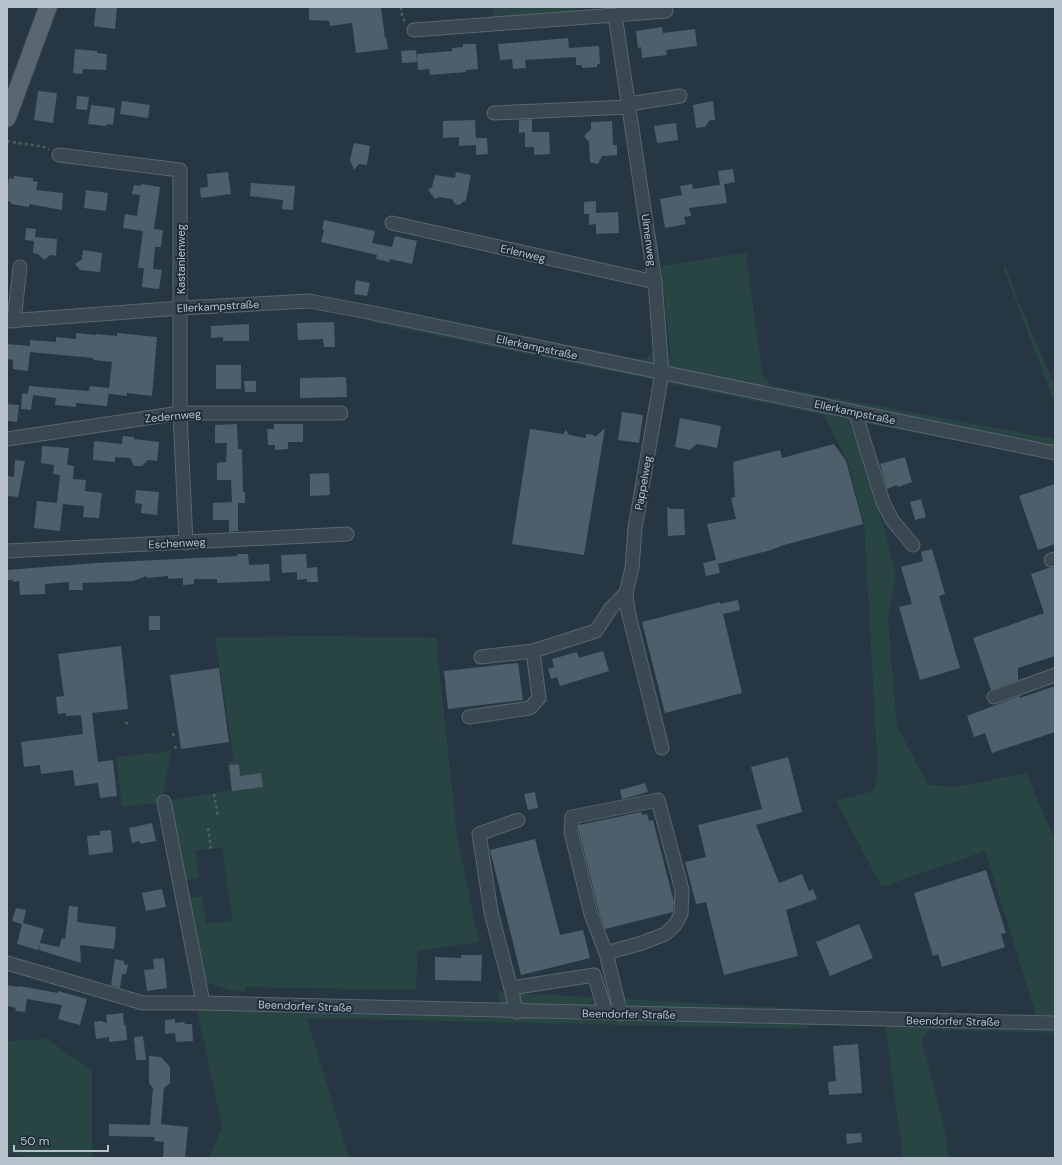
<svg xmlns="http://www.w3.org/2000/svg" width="1062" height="1165" viewBox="0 0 1062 1165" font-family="'DM Sans',sans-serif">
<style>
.green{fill:#284443}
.building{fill:#4c5f6b}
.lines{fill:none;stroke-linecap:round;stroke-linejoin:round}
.minor-casing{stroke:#586670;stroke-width:15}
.major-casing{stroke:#47545f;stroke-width:19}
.path{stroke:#486160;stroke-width:2.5;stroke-dasharray:3 3;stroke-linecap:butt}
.minor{stroke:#3a4852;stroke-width:13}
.major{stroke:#586772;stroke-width:17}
.labels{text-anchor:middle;stroke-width:4;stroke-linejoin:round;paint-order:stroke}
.street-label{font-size:11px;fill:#b7c3cc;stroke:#1f2d38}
</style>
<rect width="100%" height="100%" fill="#263743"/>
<path class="green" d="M493 7H575L576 11 494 18Z
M746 253 762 374 772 386 1055 439V459L848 420 865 465 888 541 896 579 888 618 897 726 928 785 957 787 1026 773 1055 840V1033L931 1030 923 1036V1046L945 1130 949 1158H903L885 1026 809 1025V1029L307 1018 349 1158H209L222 1127 197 1009 501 1015 498 992 915 1015 1037 1018 985 851 882 887 836 801 873 791 878 774 864 524 846 457 823 415 370 322V305L468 324 634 359H645L657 348 671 360 661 266Z
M1005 265 1018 300 1055 386V404L1003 267Z
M326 636 436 638 457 836 479 942 418 951 416 990 245 987 246 992 231 991 204 981 187 898 202 896 206 924 232 920 222 847 195 851 199 878 183 880 164 802 231 790 228 762 234 761 215 637Z
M171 751 162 802 122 807 116 757Z
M47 1039 92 1071V1158H28L7 1153V1041Z"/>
<path class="building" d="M96 7H117L115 29 94 26Z
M309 7H381L385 38 386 37 388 49 356 53 352 23 330 26 329 21 309 20Z
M662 27 663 33 695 29 697 46 666 50 667 55 642 58 641 47 638 48 636 31Z
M568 38 569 48 599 46 600 64H597V67L582 68V65H576V57L525 60 526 68 513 69 512 59 500 60 498 44Z
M463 44H476L478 69 466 70V72L430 75 429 69 418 70 417 54 452 51V48L463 47Z
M75 49 97 51V53L107 54 106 70 83 69 82 74 73 73Z
M416 50 417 62 402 63 401 51Z
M38 91 57 93 53 123 34 120Z
M77 96 89 97 87 110 76 109Z
M122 101 150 105 148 118 120 114Z
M713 101 715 120H710L705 127 696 128 693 105Z
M91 105 115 108 113 125 107 124V126L88 124Z
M532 119V132H549L550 154 534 155V147H525V132L519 133V120Z
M475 120 476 138H487L488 154 476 155V145L459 146V137L443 138V121Z
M612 121 613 145H617V155L602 156 598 164 590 162 589 142 584 136 591 129V122Z
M676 123 678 140 657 143 654 126Z
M354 143 370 146 367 165 359 164 354 170 350 160Z
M733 169 735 182 720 185 718 171Z
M228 172 231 194 201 198 200 188 208 187 207 174Z
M456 172 471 175 466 200 459 205 455 204 452 199 439 197 435 199 428 190 432 187 435 175 455 178Z
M14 176 33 178V181L38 182 36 190 63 193 62 210 29 204V207L11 204V202L7 201V193L9 178 14 179Z
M251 183 295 186 293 210 282 209 283 200 250 196Z
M141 184 160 187 154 229 163 230 161 247H155L153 269 162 270 159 289 142 287 144 268H138L143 231 123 228 125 214 137 216 140 195 132 194 134 185 141 186Z
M692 184 693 189 724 184 727 203 689 208 691 216 684 217 686 224 665 228 660 199 682 195 680 186Z
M86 190 108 193 106 211 84 208Z
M596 201V213L618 212 619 233 596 234V224L589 225V214H584V202Z
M324 220 375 231 372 243 392 247 395 236 417 241 412 264 390 259 389 262 376 259 377 255 321 242 324 230 322 229Z
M26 228 36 229 35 237 57 239 56 256 50 255 44 260 38 254 33 253 34 241 25 240Z
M83 250 102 253 100 272 80 270 75 264 82 259Z
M356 280 370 283 367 296 354 294Z
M334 322 335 347H324L323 339 298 340 297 323Z
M249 324V341H223V337L211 338V326Z
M76 333 96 335V334L117 336V333L157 337 152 396 127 393V396L109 394V390L107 406 76 403V407L55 405 56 398 33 395 31 410 21 409 22 393 28 394 29 386 89 391 90 386 109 388 112 362 93 360V358L30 352 28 371 13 369V360L7 359V344L30 346V340L56 342V337L76 339Z
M216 365H241V389H216Z
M346 377 347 397 300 398V378Z
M244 381H256V392H245Z
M7 404 19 405 17 422 7 421Z
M622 412 643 415 639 443 618 440Z
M680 418 721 426 717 448 697 444 690 450 675 447Z
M237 424 238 449H242L243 492H245V503H238V531L229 532V520H213V503L232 502 231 480H217V463L226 462 227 443H215V425Z
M274 424H303V442H288V449L275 450V445H268L267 429H274Z
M605 428 584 555 512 544 530 429 563 434 566 430 569 435 586 438V434L594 435 595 437Z
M123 436 134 437V439L159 442 157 461 148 460 142 466H134L130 458 115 457V462L93 460 94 441 122 444Z
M834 444 846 461 863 524 784 545 771 550 718 564 720 573 706 576 703 563 716 560 707 524 736 519 731 498 735 497 733 462 780 450 782 458Z
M42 446 69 448 67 465 74 466 73 479 86 480 85 491 102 493 99 518 83 517 84 506 63 504 60 531 34 528 37 501 57 503 60 475 53 474 54 465 41 463Z
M905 457 912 482 898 487 897 485 887 489 880 464Z
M15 460 25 461 18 497 7 496V476L14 477Z
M329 473 330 495 310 496V474Z
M1055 484V544L1038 550 1019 496Z
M136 490 159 492 157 515 141 513 142 504 135 503Z
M921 499 926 517 915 520 910 502Z
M667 507 671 509H684L685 535 668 536Z
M932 549 945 594 939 596 960 668 920 680 899 607 912 604 901 567 923 561 921 552Z
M237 554H248L249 565 269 564 270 581 217 583V579H194V584L183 585V578L168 579V576L147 578V576L133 581 82 583 83 590H69V582L45 584V594L20 595 19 581 13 582V580H7V570L96 563 237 556Z
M306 554 307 568 317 567 318 582H307V579L297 580V572L282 573 281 555Z
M1055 567V656L1018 668V680L991 690 973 638 1044 613 1031 574 1048 568Z
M738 600 740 610 723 614 742 693 665 713 642 622 720 602V604Z
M149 616H160V630H149Z
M121 646 128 709 92 713 98 762 113 760 117 796 100 798 98 783 75 786 73 770 41 774 40 765 24 767 21 742 83 734 81 715 66 716V713L58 714 56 697 64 696 58 654Z
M603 651 609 671 560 686 557 677 551 679 548 669 554 667 552 659 577 652 579 658Z
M518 663 523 700 448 709 444 671Z
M219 668 229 742 181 749 170 675Z
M1055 686V732L992 753 985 733 974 737 967 716 1020 696V698Z
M788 757 802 812 756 825 779 883 802 874 809 891 813 889 817 899 786 910 798 956 724 975 706 902 696 904 685 862 706 857 698 825 762 809 751 767Z
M239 764 240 776 261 773 263 787 232 791 229 765Z
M645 783 648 792 622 799 620 790Z
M535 792 538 808 528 810 524 794Z
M641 812 642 815 647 814 649 821 653 820 674 902 673 912 605 929 599 912 579 831V825Z
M152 823 156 841 140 844V841L132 843 129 828Z
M111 830 113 852 89 855 87 836 100 835V831Z
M535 839 560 935 583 930 590 958 521 975 490 850Z
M986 870 1006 933 1001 934 1005 947 942 967 938 954 933 956 914 893Z
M162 889 166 907 146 911 142 893Z
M69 906 78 907 77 922 116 927 115 933H116L114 949 80 945 81 963 39 950 40 943 59 947 62 938 65 939Z
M16 908 26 910 23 923 44 929 38 950 17 944 22 924 12 921Z
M859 924 873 958 830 976 816 942Z
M461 955H482L481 981 435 980V957L461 958Z
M164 958 167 988 147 991 144 970 154 969 153 959Z
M115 959 124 961V964L128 965 126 974H122L120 988 111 985Z
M7 985 19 987V986L58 993V991L87 999 80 1025 58 1019 62 1005 27 999 25 1012 15 1011 16 1008 7 1006Z
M123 1013 124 1025H126L127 1040 109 1042V1037L96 1039 94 1022 100 1021 107 1023 106 1015Z
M175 1019V1023L184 1022 185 1024H192L193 1041 176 1042 175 1033 165 1034V1020Z
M143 1036 146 1060H136L134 1037Z
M858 1044 862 1093 829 1095 828 1082 836 1081 833 1046Z
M149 1056 161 1057 170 1067V1083L164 1088 161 1124 188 1127 185 1158H163L164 1142 154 1141 155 1137 109 1136V1124L150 1125 153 1088 149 1083Z
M861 1133 862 1142 847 1144 846 1134Z"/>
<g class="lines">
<g class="minor-casing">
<path id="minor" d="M414 30 615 15
M629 104 680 96
M494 113 629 107
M59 155 180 170V413L186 543
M392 223 655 282
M7 321 181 308 309 301 368 312 1055 453
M14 321 20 267
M855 412 883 502 892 520 913 545
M7 439 180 413H341
M7 551 347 534
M1051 560 1055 559
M481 657 533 651 596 631 611 608 626 593
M994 697 1055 675
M469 717 530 708 539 698 533 651
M662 748 628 611 626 593 632 568 635 528 662 373 655 282 615 15 666 11
M164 802 203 1003
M606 953 591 914 571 832 572 817 658 800 682 890 681 914 675 925 665 934 642 943 606 953 621 1014
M7 963 143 1003H203L1055 1023
M511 988 594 975 606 1013
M517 1012 491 912 479 834 518 820"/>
</g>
<g class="major-casing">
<path id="major" d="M7 118 48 7"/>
</g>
<path class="path" d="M401 7 402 16 405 22
M7 141 44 147 49 150
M125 723H130
M173 733 174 738
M175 746 176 750
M214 794 218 817
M208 828 211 849"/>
<use href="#minor" class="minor"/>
<use href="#major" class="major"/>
</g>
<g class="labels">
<g class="street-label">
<text transform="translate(649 240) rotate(82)" y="4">Ulmenweg</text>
<text transform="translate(523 253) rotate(13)" y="4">Erlenweg</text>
<text transform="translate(181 259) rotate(-90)" y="4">Kastanienweg</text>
<text transform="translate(218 306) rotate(-3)" y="4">Ellerkampstraße</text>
<text transform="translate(537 347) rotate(12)" y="4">Ellerkampstraße</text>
<text transform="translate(855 412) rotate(12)" y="4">Ellerkampstraße</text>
<text transform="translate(173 416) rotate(-5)" y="4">Zedernweg</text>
<text transform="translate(643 483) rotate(-80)" y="4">Pappelweg</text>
<text transform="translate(177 543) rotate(-3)" y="4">Eschenweg</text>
<text transform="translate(305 1006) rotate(2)" y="4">Beendorfer Straße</text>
<text transform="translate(629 1014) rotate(1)" y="4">Beendorfer Straße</text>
<text transform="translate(953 1021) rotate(1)" y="4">Beendorfer Straße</text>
</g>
</g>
<rect width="1062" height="1165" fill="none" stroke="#b7c3cc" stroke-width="16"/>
<path d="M14 1145v6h94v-6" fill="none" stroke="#b7c3cc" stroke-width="2"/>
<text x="20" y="1145" font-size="12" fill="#b7c3cc" stroke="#1f2d38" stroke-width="3" paint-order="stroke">50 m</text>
</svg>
